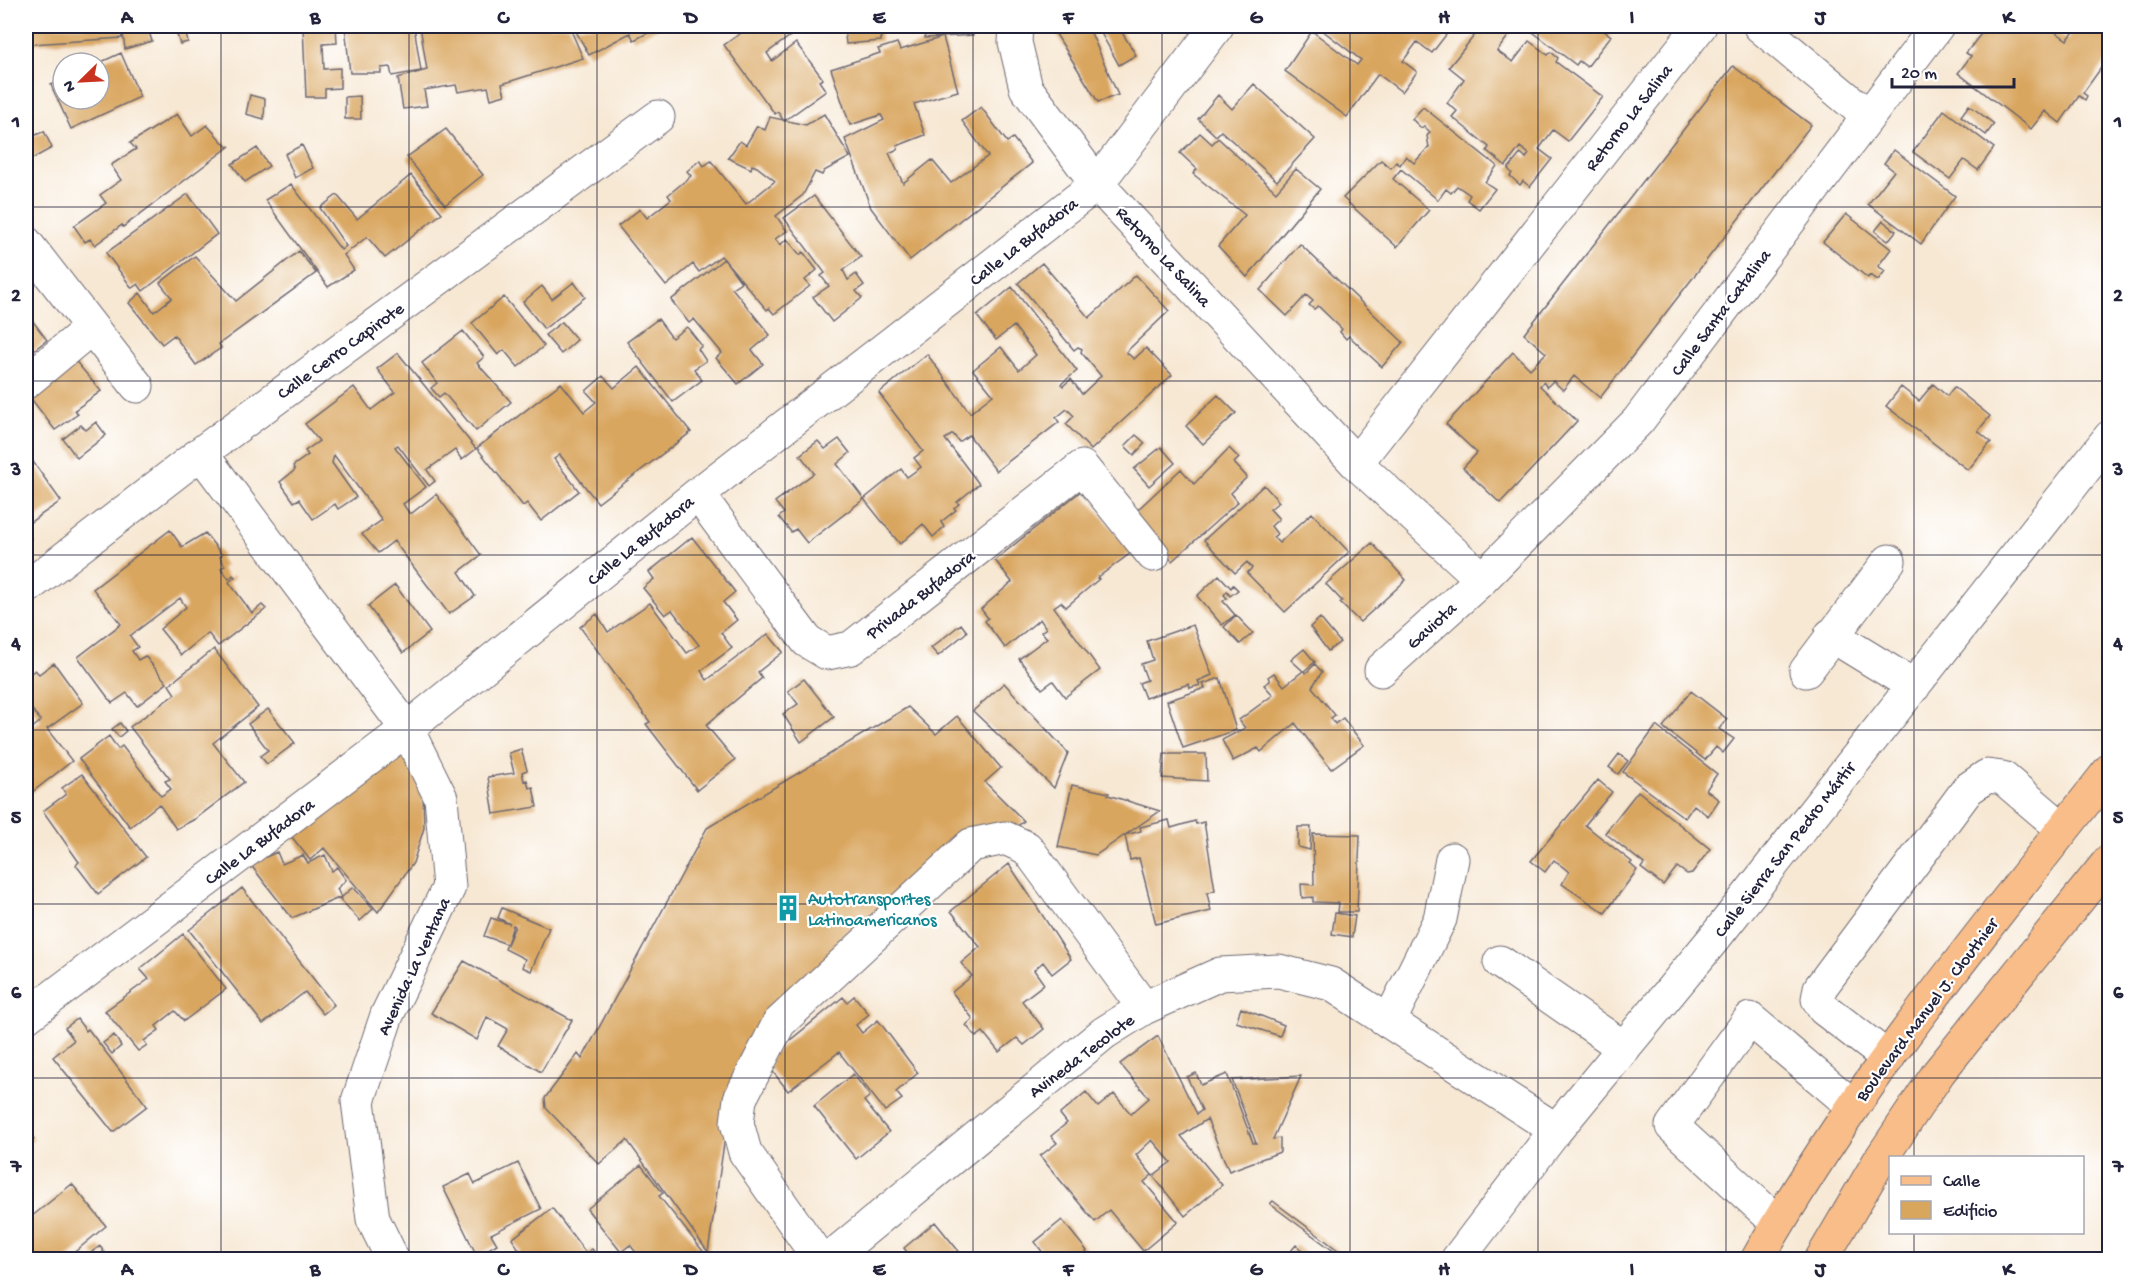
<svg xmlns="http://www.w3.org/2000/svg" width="2135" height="1285" viewBox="0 0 2135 1285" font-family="'Gochi Hand',sans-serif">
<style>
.building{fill:#d9a65e}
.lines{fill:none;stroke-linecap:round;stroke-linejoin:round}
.minor-casing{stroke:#6d6771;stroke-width:35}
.major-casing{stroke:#6d6771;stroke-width:35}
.minor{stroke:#fff;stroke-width:33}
.major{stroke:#f8bd88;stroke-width:33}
.grid{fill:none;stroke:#22223b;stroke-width:1.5;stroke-opacity:0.55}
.labels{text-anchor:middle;stroke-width:4.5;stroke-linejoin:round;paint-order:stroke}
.street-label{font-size:18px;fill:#22223b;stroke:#fff}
.culture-label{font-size:18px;fill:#0d838f;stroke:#fff;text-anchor:start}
.neatline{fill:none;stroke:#22223b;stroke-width:2}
.grid-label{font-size:20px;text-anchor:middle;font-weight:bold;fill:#22223b}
</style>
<rect width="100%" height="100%" fill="#fff"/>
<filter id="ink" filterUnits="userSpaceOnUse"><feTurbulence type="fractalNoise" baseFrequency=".0167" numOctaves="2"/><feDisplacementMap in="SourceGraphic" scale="12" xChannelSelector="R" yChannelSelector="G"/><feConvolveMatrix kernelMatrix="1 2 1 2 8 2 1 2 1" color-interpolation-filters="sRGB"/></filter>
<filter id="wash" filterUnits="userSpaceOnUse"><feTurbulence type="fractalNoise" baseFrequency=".008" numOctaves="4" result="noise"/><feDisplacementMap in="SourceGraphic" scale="24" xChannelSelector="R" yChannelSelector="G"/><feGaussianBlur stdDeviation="1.35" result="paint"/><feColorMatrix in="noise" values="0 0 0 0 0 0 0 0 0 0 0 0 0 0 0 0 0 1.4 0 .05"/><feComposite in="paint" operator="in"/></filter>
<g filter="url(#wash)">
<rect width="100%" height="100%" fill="#f7e8d4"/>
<g id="blocks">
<path class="building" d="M31 26H121L122 38 32 44Z
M122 26H147L152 41 125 49Z
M174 26H197L185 31 188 42 180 44Z
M303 26H336L337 43 323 44 324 69 340 68V88L325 89V97H306Z
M345 26H414L421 71 392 76 390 67 381 68V73H350Z
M420 26H475L476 29 486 26 487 32 505 26H569L583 58 502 84 505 95 491 99 488 87 458 92 456 85 424 90 427 106 403 109 398 78 427 70Z
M573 26H662L634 40 630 33 589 55Z
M751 26H804L767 53 772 61 796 43 823 79 819 81 826 91 784 121 778 112 775 114 724 45Z
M844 26H880L881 41 846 44Z
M924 26H973V35L925 38Z
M1051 26H1088L1118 95 1098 102Z
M1097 26H1118L1136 55 1119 65Z
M1320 26H1442L1449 31 1432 53 1417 42 1403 61 1417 72 1402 92 1378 74 1347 117 1285 71 1312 31 1357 65 1361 60 1318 27Z
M1482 26H1516L1497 51 1513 62 1529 41 1548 55 1551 52 1558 58 1556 62 1603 97 1568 141 1553 130 1539 149 1552 159 1530 187 1523 181 1520 185 1510 176 1512 173 1508 169 1521 153 1526 158 1529 154 1520 147 1506 166 1487 151 1489 147 1452 117 1457 111 1447 103 1464 79 1449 67Z
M1525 26H1597L1611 36 1587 67 1579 61 1576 65Z
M1987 26H2047L2067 40 2079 26H2109V57L2083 93 2087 96 2085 100 2079 96 2060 123 2045 111 2031 129 1958 73 1971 56 1966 53Z
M943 37 958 91 914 104 925 135 897 146 898 149 889 153 903 183 932 160 951 183 988 156 962 121 981 107 1007 142 1013 138 1032 163 910 260 871 208 845 139 884 120 881 115 850 125 831 69 880 53 878 49 897 43 900 50Z
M121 53 140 97 71 129 51 85 63 80V99H99V63Z
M1733 66 1811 125 1600 398 1574 376 1563 390 1553 381 1547 387 1543 382 1540 386 1577 421 1500 503 1463 468 1477 453 1446 424 1513 352 1530 369 1546 353 1524 334Z
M1254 84 1315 139 1277 181 1221 131 1216 136 1198 119 1218 95 1232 109Z
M250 95 265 99 264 119 246 114Z
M360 96 361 119H345V97Z
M1969 105 1994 124 1986 135 1961 116Z
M1423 107 1497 166 1485 182 1495 189 1479 209 1467 200 1470 195 1457 186 1451 193 1446 189 1438 200 1401 169 1393 179 1429 210 1397 247 1343 198 1381 160 1391 168 1396 162 1400 165 1406 156 1414 163 1429 147 1427 136 1430 132 1424 126 1421 128 1412 119Z
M1944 110 1994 148 1978 170 1964 160 1950 179 1913 152Z
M177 114 192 136 207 125 227 147 230 146 123 227 122 225 95 245 90 239 85 242 74 226 106 203 100 195 121 180 111 165 136 149 130 143Z
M824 114 850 157 824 171 822 175 815 172 803 195 776 216 787 231 775 239 780 245 787 239 800 255 803 252 817 270 805 280 810 286 774 314 769 308 767 310 721 256 699 272 693 264 666 286 618 226 640 209 647 218 671 199 668 195 691 176 687 171 700 160 704 166 711 161 746 204 775 181 757 167 752 165 751 169 728 158 740 141 746 145 757 126 765 130 770 117 806 125Z
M446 129 483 175 445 205 407 157Z
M44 131 52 148 30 160 26 153V140Z
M1200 133 1212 144 1218 138 1276 192 1296 169 1320 189 1247 277 1218 246 1245 215 1193 174 1197 169 1180 153Z
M302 145 313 168 295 178 285 154Z
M257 148 269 166 245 182 232 164Z
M1894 150 1955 196 1921 244 1868 204 1894 171 1884 163Z
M411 175 442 213 385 258 367 237 344 255 354 270 328 287 265 200 291 184 341 250 346 246 320 208 337 195 357 219Z
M188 194 217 234 143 291 138 284 132 288 106 253Z
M814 196 861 257 843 270 848 280 856 274 864 285 856 291 862 298 832 322 813 297 829 286 821 276 825 273 784 218Z
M1846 214 1891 249 1878 266 1885 271 1878 280 1870 275 1868 278 1823 242Z
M1883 221 1896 231 1888 241 1875 231Z
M1300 244 1403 342 1382 367 1349 336 1346 339 1340 332 1342 329 1318 306 1314 309 1309 305 1313 301 1306 295 1287 316 1260 290Z
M299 251 316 273 219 344 221 348 196 365 174 335 162 344 129 303 140 293 154 312 172 298 160 283 195 256 236 301Z
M724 259 741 282 732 288 770 335 752 350 763 364 738 384 716 358 722 353 694 319 689 323 671 300Z
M1042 263 1089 318 1136 275 1169 311 1126 352 1134 359 1146 348 1172 375 1091 450 1066 424 1074 416 1067 409 1056 418 1059 422 996 471 969 435 959 442 953 434 945 439 979 484 957 502 959 504 954 508 956 510 941 522 944 527 933 537 923 524 900 544 864 499 807 543 796 529 791 532 779 517 784 513 775 502 814 473 800 455 818 441 825 449 839 439 850 453 837 464 864 499 901 469 907 477 921 467 914 458 923 451 879 393 927 354 970 413 993 395 973 370 1001 347 1019 370 1036 355 1014 326 996 340 977 316 1012 287 1077 371 1061 384 1063 386 1071 379 1082 394 1101 376 1081 352 1082 349 1078 347 1074 350 1018 283Z
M574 282 585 297 544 329 523 302 542 286 552 299Z
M504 297 544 346 518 367 504 350 498 355 472 323Z
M26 312 47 340 26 356Z
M658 319 672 338 687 327 702 346 698 349 706 361 694 369 702 380 673 402 627 342Z
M562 322 577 340 561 354 545 335Z
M463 331 484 357 477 363 511 402 476 431 444 393 439 397 431 388 437 383 422 363Z
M67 351 101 391 75 410 78 414 55 430 29 396Z
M398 353 476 449 462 460 455 450 427 470 435 481 429 486 398 445 395 447 426 487 403 504 409 513H412L436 494 481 555 459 572 475 596 449 614 394 541 378 553 362 534 382 520 334 455 332 463 356 497 338 509 335 504 313 519 299 499 294 502 280 482 295 470 293 466 308 455 305 451 319 441 305 424 354 387 371 410 395 392 377 369Z
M639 367 691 432 598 503 560 455 554 459 579 491 541 521 527 503 523 506 477 448 561 383 584 412 596 402 586 391 603 376 614 388Z
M1933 384 1947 396 1954 387 1990 416 1978 431 1991 442 1968 470 1886 406 1901 387 1919 401Z
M1218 395 1236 413 1203 444 1186 426Z
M96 422 106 435 77 458 63 439 81 425 86 430Z
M1136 435 1145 443 1134 455 1125 446Z
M1161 447 1175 463 1149 486 1134 469Z
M1229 448 1239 458 1234 463 1247 477 1231 493 1238 502 1172 561 1133 514 1181 469 1194 484Z
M26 452 61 501 26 525Z
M1264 485 1279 502 1270 509 1279 519 1271 526 1277 534 1273 537 1279 543 1312 513 1349 552 1285 612 1247 573 1252 568 1247 562 1235 573 1204 540Z
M1081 491 1132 552 1097 578 1099 579 1066 607 1061 602 1054 607 1100 670 1065 697 1053 681 1042 689 1019 659 1047 638 1041 632 1046 628 1040 619 1005 648 985 621 988 618 981 609 1012 582 995 560Z
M26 530 31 538 26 542Z
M170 530 182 547 205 533 222 555 220 557 225 566 221 568 229 579 233 575 235 577 229 582 252 613 262 605 266 609 218 646 208 633 181 655 160 629 186 607 180 598 130 636 138 647 132 651 138 660 145 656 167 683 137 706 127 693 112 703 78 657 121 624 93 589Z
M692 537 735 592 723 602 737 620 721 633 732 648 701 671 707 680 768 634 783 652 758 672 762 678 706 725 735 760 697 790 646 724 650 722 580 627 597 614 608 632 650 603 687 653 699 645 672 610 665 615 643 588 654 579 649 572Z
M1372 543 1406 580 1360 622 1340 603 1342 601 1326 584Z
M1219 575 1231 588 1233 585 1238 590 1230 596 1227 591 1224 595 1227 598 1223 601 1235 615 1222 625 1197 596Z
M395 585 430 632 403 653 368 606Z
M1236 615 1253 633 1240 644 1224 627Z
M1320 618 1340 642 1328 651 1310 627Z
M961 624 967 632 938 656 931 648Z
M1193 625 1212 675 1198 681 1200 685 1190 688 1189 684 1145 698 1139 683 1147 680 1141 664 1153 660 1147 641Z
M214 649 258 707 213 743 244 782 195 819 176 829 159 804 130 827 79 759 109 736 118 749 122 746 161 796 171 789 165 781 170 779 130 727 175 694 169 685Z
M1304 649 1315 662 1304 671 1306 673 1315 664 1322 672 1312 687 1335 715 1331 718 1335 724 1343 718 1364 745 1331 769 1295 723 1261 752 1258 748 1233 761 1222 740 1245 728 1239 720 1273 695 1264 685 1270 681 1268 677 1274 673 1284 686 1303 671 1291 660Z
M54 663 83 703 47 729 72 761 26 797V733L41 721 26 702V677L35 670 39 674Z
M1220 678 1236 730 1183 748 1167 701 1205 688 1203 684Z
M804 679 834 717 801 742 783 714 798 704 788 691Z
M1004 683 1068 753 1054 788 973 711Z
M1691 691 1727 719 1719 729 1734 739 1723 753 1716 747 1705 760 1663 727Z
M908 707 936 734 957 716 1001 768 985 782 1024 821 811 987 731 1096 708 1252 627 1140 599 1164 546 1108 545 1098 578 1054 582 1059 707 828Z
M268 709 295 743 267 764 260 756 268 750 248 724Z
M120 723 126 731 119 737 112 729Z
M1656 726 1717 774 1706 790 1719 800 1708 816 1694 805 1685 818 1623 772Z
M399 744 423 791 424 828 413 863 378 912 324 848 310 860 288 832Z
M521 749 527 770 522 772 524 781 527 780 529 788 533 787 537 807 494 814 488 777 514 773 509 753Z
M1164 754H1206L1207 781 1162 778Z
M1619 754 1628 761 1618 774 1609 767Z
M82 774 146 857 98 894 76 865 79 862 43 811 66 794 62 788Z
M1598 780 1612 792 1585 825 1632 862 1630 864 1637 870 1605 913 1562 884 1569 872 1554 860 1545 872 1531 861Z
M1072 785 1109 793 1108 795 1160 811 1125 835 1141 831 1140 827 1169 820 1171 828 1195 821 1196 824 1204 822 1215 890 1207 893 1211 911 1156 924 1139 858 1130 860 1125 835 1096 855 1058 847Z
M1638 791 1710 849 1692 873 1687 874 1677 867 1663 885 1641 868 1644 864 1605 833Z
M1298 827H1311L1310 850 1298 847Z
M1313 834 1360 835 1357 912H1338L1339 903 1313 902V897L1302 898 1301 884 1314 885Z
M277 852 282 864 303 855 308 863 325 855 332 871 337 867 346 880 337 889 341 897 292 918 250 864Z
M1009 864 1071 959 1052 974 1043 962 1034 970 1044 984 1022 1001 1044 1029 1024 1045 1017 1038 999 1052 983 1032 976 1037 966 1025 973 1019 952 992 972 976 961 963 980 947 951 911Z
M353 887 373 909 360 921 340 899Z
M242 888 334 1005 323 1014 305 992 263 1024 189 930Z
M502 908 549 928 531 971 522 967 525 959 505 949 515 926 513 925 507 944 484 936 491 918 510 924 498 918Z
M1335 913 1355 916 1352 937 1332 934Z
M183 934 226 989 184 1021 175 1011 156 1026 159 1030 144 1041 147 1045 138 1051 105 1011 149 979 140 969Z
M464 961 572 1020 541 1072 498 1046 508 1029 487 1017 477 1040 431 1013Z
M854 996 869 1014 856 1025 862 1033 878 1020 918 1073 896 1092 902 1099 885 1111 839 1052 788 1091 770 1068 772 1055 843 997 847 1002Z
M1241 1008 1284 1025 1280 1036 1236 1022Z
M77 1019 86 1031 88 1029 147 1106 113 1132 53 1057 74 1040 65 1028Z
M114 1035 121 1046 112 1054 103 1043Z
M1158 1036 1197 1114 1202 1110 1187 1077 1196 1073 1201 1085 1227 1074 1253 1143H1256L1232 1080 1301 1076 1273 1139 1280 1138V1152L1229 1171 1207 1119 1181 1136 1222 1185 1185 1216 1153 1176 1171 1162 1152 1140 1136 1155 1152 1175 1144 1182 1178 1222 1143 1251 1109 1210 1095 1222 1040 1156 1057 1143 1051 1136 1067 1123 1060 1114 1086 1092 1098 1107 1114 1094 1131 1114 1149 1098 1120 1064Z
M853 1074 870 1096 864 1101 889 1132 856 1159 814 1106Z
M26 1130 34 1139 26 1146Z
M518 1163 541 1209 491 1234 497 1244 477 1256 443 1187 470 1174 475 1184Z
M641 1165 663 1193 659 1196 710 1260H642L630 1245 621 1252 587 1209Z
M72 1184 106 1226 65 1260H26V1221Z
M1273 1201 1351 1260H1346L1270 1204Z
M552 1208 586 1253 592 1249 600 1260H521L517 1255 521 1252 512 1239Z
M1062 1220 1087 1251 1077 1260H1048L1035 1242Z
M935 1222 966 1260H897L903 1255 910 1256 904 1248Z
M1296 1245 1304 1252 1298 1260H1287L1285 1258Z
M100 1246 104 1252 96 1257 92 1252Z"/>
</g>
</g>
<g filter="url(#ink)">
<use href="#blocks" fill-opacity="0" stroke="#6d6771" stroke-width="1.5"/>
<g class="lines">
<g class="minor-casing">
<path id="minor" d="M1016 26 1015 42 1026 88 1097 184 1356 463 1482 579
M1760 26 1868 116
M26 243 137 386
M26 382 91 328
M201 453 407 729 441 798 449 887 387 1015 358 1101 373 1219 393 1260
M1356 463 1700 26
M698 494 807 641 827 653 851 648 1082 467 1153 555
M26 588 201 453 658 117
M1831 635 1914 686
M1381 670 1482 579 1638 421 1937 26
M1806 671 1889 561
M1500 962 1624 1048
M26 1017 407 729 698 494 1097 184 1217 26
M1389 1022 1440 919 1452 859
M1888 1058 1824 1009 1818 999 1820 988 1968 789 1987 776 2003 778 2063 829
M1778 1223 1672 1126 1750 1019 1853 1106
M820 1260 745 1152 737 1123 740 1099 779 1023 971 845 1005 838 1027 848 1144 1008
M828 1260 1104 1033 1144 1008 1220 974 1279 971 1331 984 1556 1130
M1457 1260 1556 1130 1716 936 2110 437"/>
</g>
<g class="major-casing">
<path id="major" d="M1757 1260C1856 1084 1986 928 2110 770
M1821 1260 1878 1163 1939 1072 2110 860"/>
</g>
<use href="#minor" class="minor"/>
<use href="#major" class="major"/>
</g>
</g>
<path class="grid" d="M221 26V1260M409 26V1260M597 26V1260M785 26V1260M973 26V1260M1162 26V1260M1350 26V1260M1538 26V1260M1726 26V1260M1914 26V1158M26 207H2110M26 381H2110M26 555H2110M26 730H2110M26 904H2110M26 1078H2110M1914 1232V1260"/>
<defs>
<g id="building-bare" transform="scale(2.07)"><path d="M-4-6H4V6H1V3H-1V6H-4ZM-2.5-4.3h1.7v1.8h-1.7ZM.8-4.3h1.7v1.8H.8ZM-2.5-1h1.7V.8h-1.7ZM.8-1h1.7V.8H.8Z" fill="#0f9aa8" stroke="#fff" stroke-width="2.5" paint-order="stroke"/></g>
</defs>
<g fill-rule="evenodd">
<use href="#building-bare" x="788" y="908"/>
</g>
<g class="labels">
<g class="street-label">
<text transform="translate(1628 117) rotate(-52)" y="6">Retorno La Salina</text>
<text transform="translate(1023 241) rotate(-38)" y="6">Calle La Bufadora</text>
<text transform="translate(1164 256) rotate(47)" y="6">Retorno La Salina</text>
<text transform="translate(1720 312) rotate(-53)" y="6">Calle Santa Catalina</text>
<text transform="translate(340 350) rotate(-36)" y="6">Calle Cerro Capirote</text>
<text transform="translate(640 540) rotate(-39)" y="6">Calle La Bufadora</text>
<text transform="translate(920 594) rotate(-38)" y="6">Privada Bufadora</text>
<text transform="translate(1431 625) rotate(-42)" y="6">Gaviota</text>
<text transform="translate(259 841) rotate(-37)" y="6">Calle La Bufadora</text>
<text transform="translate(1784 849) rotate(-52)" y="6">Calle Sierra San Pedro Mártir</text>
<text transform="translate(413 966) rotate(-65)" y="6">Avenida La Ventana</text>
<text transform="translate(1926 1009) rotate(-53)" y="6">Boulevard Manuel J. Clouthier</text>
<text transform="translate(1081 1055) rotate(-37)" y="6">Avineda Tecolote</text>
</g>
<g class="culture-label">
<text x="808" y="904">Autotransportes<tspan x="808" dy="21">Latinoamericanos</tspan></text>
</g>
</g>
<rect width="2135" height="1285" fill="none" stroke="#fff" stroke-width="66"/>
<rect x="1889" y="1156" width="195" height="78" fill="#ffffff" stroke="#a7a7b1" stroke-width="1.5"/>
<rect x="1901" y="1176" width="30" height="9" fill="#f8bd88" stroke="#a7a7b1" stroke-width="1.5"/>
<text x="1943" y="1186" font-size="18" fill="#22223b">Calle</text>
<rect x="1901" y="1201" width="30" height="18" fill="#d9a65e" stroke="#a7a7b1" stroke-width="1.5"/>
<text x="1943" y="1216" font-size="18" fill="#22223b">Edificio</text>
<g transform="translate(81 81) rotate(246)"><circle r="28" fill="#ffffff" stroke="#a7a7b1" stroke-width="1.5"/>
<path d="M0-4.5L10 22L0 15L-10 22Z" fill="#c8321e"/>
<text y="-9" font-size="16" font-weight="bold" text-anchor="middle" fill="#22223b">N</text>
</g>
<path d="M1892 78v9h122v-9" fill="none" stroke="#22223b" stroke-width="3"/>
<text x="1901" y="78" font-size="18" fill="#22223b" stroke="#ffffff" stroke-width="4.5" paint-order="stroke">20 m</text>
<rect x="33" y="33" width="2069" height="1219" class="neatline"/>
<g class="grid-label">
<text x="127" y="23">A</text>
<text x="315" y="23">B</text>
<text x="503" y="23">C</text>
<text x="691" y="23">D</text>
<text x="879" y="23">E</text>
<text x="1068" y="23">F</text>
<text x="1256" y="23">G</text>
<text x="1444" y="23">H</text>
<text x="1632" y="23">I</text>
<text x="1820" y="23">J</text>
<text x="2008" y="23">K</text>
<text x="16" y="127">1</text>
<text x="2118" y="127">1</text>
<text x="16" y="301">2</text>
<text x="2118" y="301">2</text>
<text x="16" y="475">3</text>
<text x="2118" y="475">3</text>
<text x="16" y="649">4</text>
<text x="2118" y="649">4</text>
<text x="16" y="823">5</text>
<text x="2118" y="823">5</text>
<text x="16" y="998">6</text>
<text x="2118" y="998">6</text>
<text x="16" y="1172">7</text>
<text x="2118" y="1172">7</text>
<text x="127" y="1275">A</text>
<text x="315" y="1275">B</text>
<text x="503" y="1275">C</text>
<text x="691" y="1275">D</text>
<text x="879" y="1275">E</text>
<text x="1068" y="1275">F</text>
<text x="1256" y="1275">G</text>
<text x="1444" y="1275">H</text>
<text x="1632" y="1275">I</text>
<text x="1820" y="1275">J</text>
<text x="2008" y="1275">K</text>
</g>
</svg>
